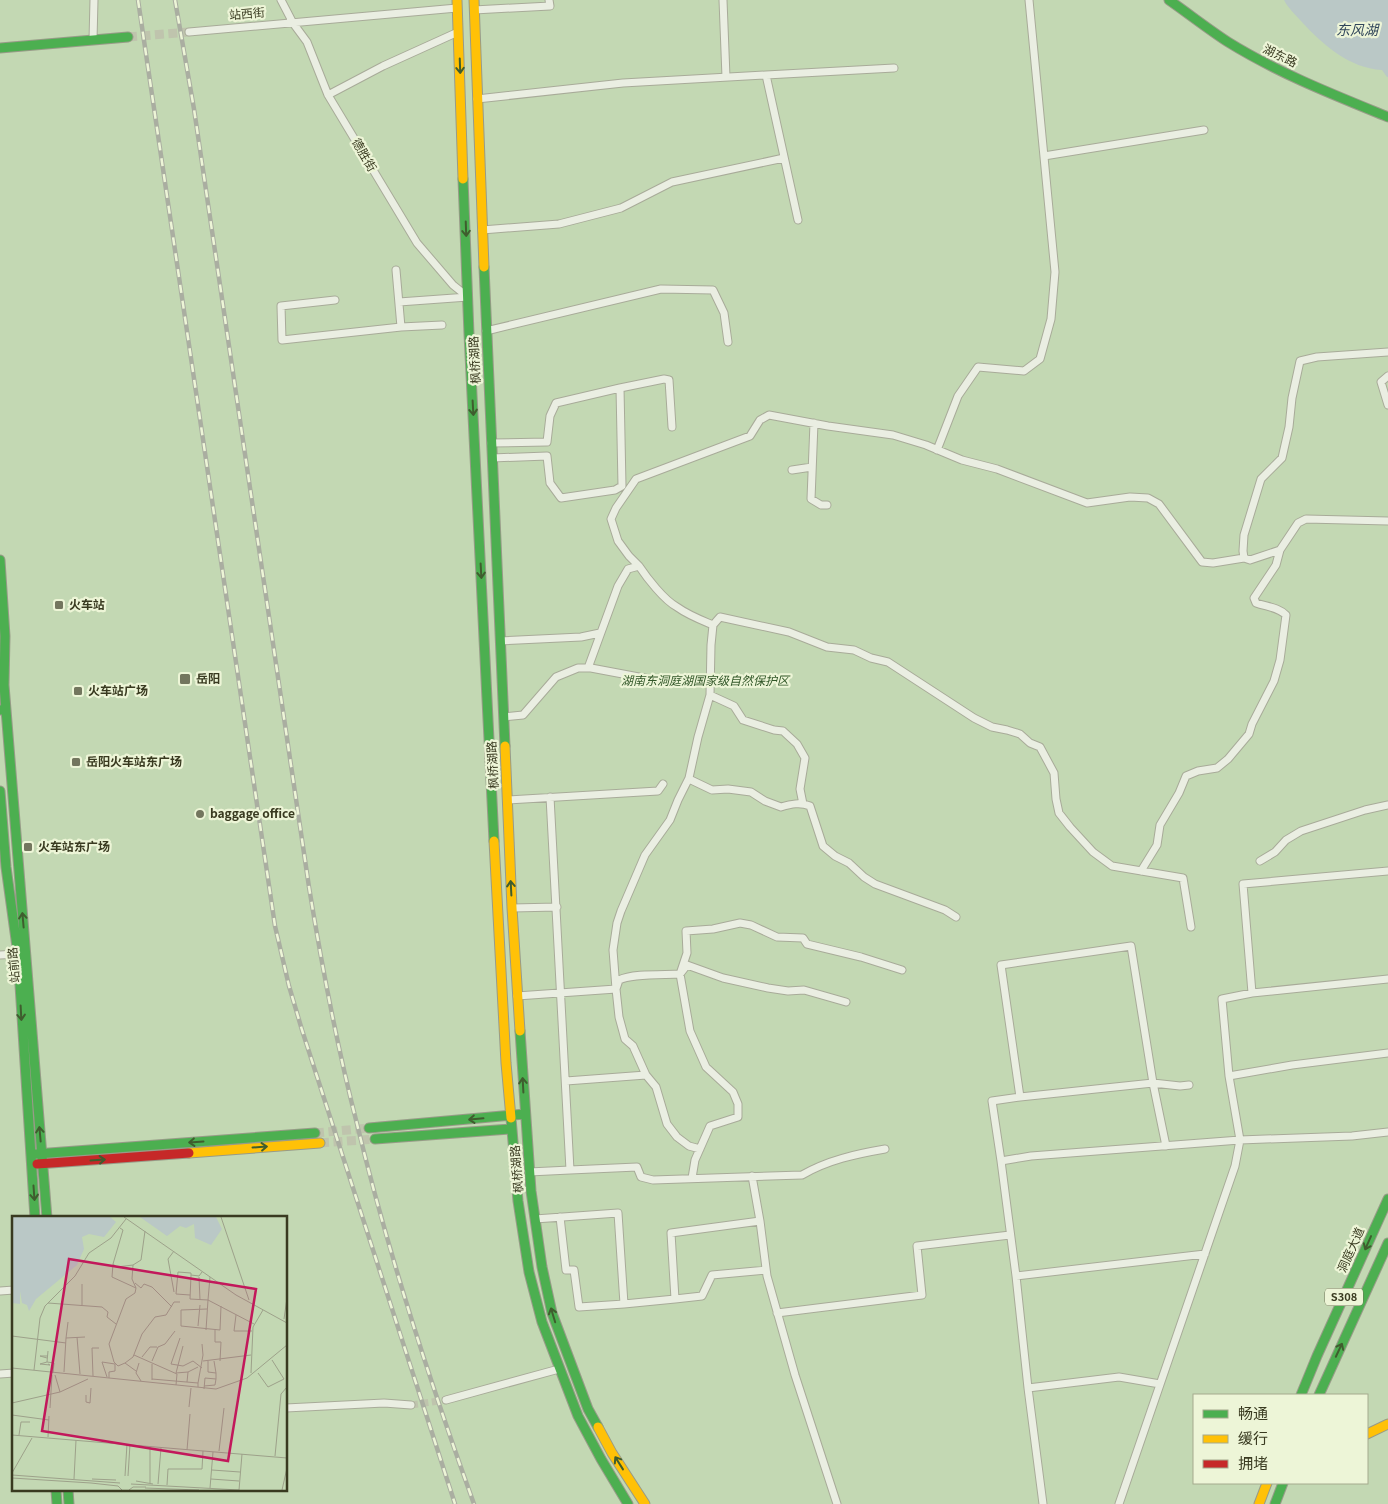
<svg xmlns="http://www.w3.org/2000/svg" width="1388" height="1504" viewBox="0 0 1388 1504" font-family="Georgia,'Noto Sans SC',serif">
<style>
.green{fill:#c3d8b3;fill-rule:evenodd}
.water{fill:#bac8c6}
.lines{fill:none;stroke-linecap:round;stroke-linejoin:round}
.street-tunnel{stroke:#bfc4ad;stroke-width:7;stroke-dasharray:7 3.5;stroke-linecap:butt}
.secondary-tunnel{stroke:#bfc4ad;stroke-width:9;stroke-dasharray:9 4.5;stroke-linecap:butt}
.street-casing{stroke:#a8ab99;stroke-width:9}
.fast-casing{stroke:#989b88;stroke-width:11}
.slow-casing{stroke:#989b88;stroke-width:11}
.jam-casing{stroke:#989b88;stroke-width:11}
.street{stroke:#eaeee2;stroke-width:7}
.fast{stroke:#4caf50;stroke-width:9}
.slow{stroke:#ffc107;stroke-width:9}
.jam{stroke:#c62828;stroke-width:9}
.rail-casing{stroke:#aaaea1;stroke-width:4.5}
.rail{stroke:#edf5d7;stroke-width:2.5;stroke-dasharray:8;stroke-linecap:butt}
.oneway{stroke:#3f5d2e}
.poi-dot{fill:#73765e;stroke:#edf5d7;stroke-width:2}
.labels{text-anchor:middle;stroke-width:4.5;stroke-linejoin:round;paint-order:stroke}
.shield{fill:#edf5d7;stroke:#6f7257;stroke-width:1}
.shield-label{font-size:11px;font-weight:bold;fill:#393a20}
.street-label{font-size:12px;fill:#393a20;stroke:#edf5d7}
.poi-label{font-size:12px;font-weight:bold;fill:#393a20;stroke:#edf5d7;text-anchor:start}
.park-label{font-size:12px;font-style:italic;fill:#305627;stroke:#edf5d7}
.water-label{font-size:14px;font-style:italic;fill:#30455a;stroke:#edf5d7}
.inset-road{fill:none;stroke:#9da18a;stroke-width:1}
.view{fill:#c2185b;fill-opacity:0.15;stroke:#c2185b;stroke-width:2.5}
.inset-edge{fill:none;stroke:#393a20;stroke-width:2.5}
</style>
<rect width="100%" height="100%" fill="#e0e6d0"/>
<path class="green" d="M0 0H1388V1504H0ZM14 1218H286V1490H14ZM1194 1395H1367V1483H1194Z"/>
<path class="water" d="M1284 0H1388V77H1387L1382 70C1349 68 1323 45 1301 21 1295 14 1288 8 1284 0Z"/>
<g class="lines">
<path class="street-tunnel" d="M411 1405 446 1400"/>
<path class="secondary-tunnel" d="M128 37 189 32
M315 1133 369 1128
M320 1143 375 1139"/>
<g class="street-casing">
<path id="street" d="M281 0 293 23 307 42 328 95 417 243 453 285 468 297
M723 0 726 77
M474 10 550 6 549 0
M189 32 457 8
M93 40 94 0
M766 75 894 68
M328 95 383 66 458 32
M477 99 623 83 766 75 798 220
M1044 156 1204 130
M482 230 559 224 621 208 672 182 784 158
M396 270 401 327 442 325
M335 300 281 306 282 340 401 327
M399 302 468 297
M486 331 661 289 713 290 724 313 728 342
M1388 352 1317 357 1300 361 1292 398 1289 427 1282 458 1261 479 1244 535 1243 551 1244 558 1250 560 1280 550 1298 523 1306 519 1388 521
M1388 376 1381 382 1388 405
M620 388 664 379 669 380 672 427
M814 423 811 499 821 505H827
M491 443 547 442 550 416 556 403 620 388 622 486 615 490 561 498 550 483 547 456 492 458
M937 450 958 396 978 367 1024 371 1040 359 1051 319 1055 272 1029 0
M792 470 812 467
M639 566 629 556 618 541 611 519 616 508 636 479 750 436 760 420 769 415 828 426 893 435 926 445 962 460 997 469 1087 503 1130 497 1148 498 1159 504 1202 562 1213 563 1244 558
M500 641 581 637 600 633
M588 668 618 586 628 569 639 566C647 578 664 600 677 607 688 615 701 620 713 625L720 617 789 632 827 647 854 650 871 658 888 662 974 718 992 727 1007 730 1020 734 1030 743 1040 747 1054 773 1056 799 1059 813 1070 827 1093 852 1112 866 1183 878 1191 927
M710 695 734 706 743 720 774 730 783 731 797 744 805 758 800 789 803 804
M504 717 523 715 556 677 578 668H591L660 681
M689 779 712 790 728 789 751 792 765 801 781 807C791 804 800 802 810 806L823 846 835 856 849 863 864 877 875 884 945 910 956 917
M507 800 658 791 663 784
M1260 861 1275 852 1286 840 1301 831 1365 810 1388 805
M1141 871 1157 845 1160 825 1179 793 1186 776 1198 771 1217 768 1228 759 1249 734 1252 724 1274 681 1280 660 1286 615C1278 607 1267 607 1256 603L1254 598 1276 565 1280 550
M512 908 557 907
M0 955 18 954
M1252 993 1243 884 1388 871
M517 996 616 989 613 950 617 923 621 911 645 855 670 820 678 800 689 778 698 737 710 695 711 645 713 625
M646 1075 633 1046 625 1039 619 1017 616 989 619 980C633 973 664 975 680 974L687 965 723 978 768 988 788 991 804 990 846 1002
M1229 1076 1292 1065 1388 1053
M566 1081 646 1075 656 1087 667 1124 677 1137 689 1146 700 1149
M1020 1097 1153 1083 1180 1086 1189 1085
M1166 1146 1153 1083 1131 946 1001 965 1020 1097 992 1101 1001 1161 1016 1276 1205 1254
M1001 1161 1031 1156 1240 1140 1229 1076 1222 999 1252 993 1388 979
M570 1170 637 1167 641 1177 653 1180 802 1175C828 1160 856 1154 885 1149
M529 1172 570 1170 550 797
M752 1176 760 1221 767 1276 795 1375 837 1504
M692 1178 695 1160 710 1126 738 1117V1104L733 1092 706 1067 690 1031 680 974 687 953 686 931 713 929 740 923 751 925 777 937 803 938 807 944 861 957 902 970
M560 1217 566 1270H574L579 1307 624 1304
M535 1219 618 1213 624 1304 675 1299
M760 1221 671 1233 675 1299 702 1296 712 1275 766 1270
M1016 1276 1028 1388
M0 1291 14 1290
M777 1313 922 1295 917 1246 1010 1235
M0 1374 14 1373
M446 1400 559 1369
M286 1408 384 1403 411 1405
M1043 1504 1028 1388 1119 1377 1160 1384
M1119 1504 1235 1166 1240 1140 1352 1136 1388 1132"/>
</g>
<g class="fast-casing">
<path id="fast" d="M1169 0C1189 14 1208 29 1228 42 1278 73 1334 95 1388 117
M0 48 128 37
M463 179 469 334 494 841
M484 267 505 746
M0 560 5 636 4 685 47 1218
M0 686 4 685
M0 710 5 709
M0 791 6 867 18 954 35 1218
M520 1031 531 1191 542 1267 552 1313 588 1409 598 1427
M511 1118 518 1201 529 1272 542 1322 578 1416 601 1459 628 1504
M369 1128 525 1114
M375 1139 511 1129
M36 1154 315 1133
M1301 1395 1317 1356 1388 1199
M1319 1395 1388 1243
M56 1490 57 1504
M68 1490 69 1504
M1275 1504 1283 1483"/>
</g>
<g class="slow-casing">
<path id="slow" d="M457 0 463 179
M474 0 484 267
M505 746 512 908 520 1031
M494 841 506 1063 511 1118
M189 1153 320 1143
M598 1427 612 1453 645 1504
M1367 1434 1388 1424
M1259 1504 1267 1483"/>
</g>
<g class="jam-casing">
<path id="jam" d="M37 1164 189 1153"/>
</g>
<use href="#street" class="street"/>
<use href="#fast" class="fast"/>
<use href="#slow" class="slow"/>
<use href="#jam" class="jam"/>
<g class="rail-casing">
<path id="rail" d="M138 0 275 926 289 986 302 1030 455 1504
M175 0 194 109 309 887C322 967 337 1046 357 1124 388 1253 429 1379 474 1504"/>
</g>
<use href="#rail" class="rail"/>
</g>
<defs><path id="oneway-shaft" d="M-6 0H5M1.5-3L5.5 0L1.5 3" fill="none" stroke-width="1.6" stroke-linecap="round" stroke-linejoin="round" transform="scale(1.25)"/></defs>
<g class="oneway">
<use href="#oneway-shaft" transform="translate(460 66) rotate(88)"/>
<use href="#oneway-shaft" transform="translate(466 229) rotate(88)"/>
<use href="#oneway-shaft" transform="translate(473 408) rotate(87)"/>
<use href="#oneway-shaft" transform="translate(481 571) rotate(87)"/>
<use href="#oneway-shaft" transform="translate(511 888) rotate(-93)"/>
<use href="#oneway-shaft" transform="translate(23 920) rotate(-95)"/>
<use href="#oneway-shaft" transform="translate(21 1013) rotate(87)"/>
<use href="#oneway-shaft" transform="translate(523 1085) rotate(-93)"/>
<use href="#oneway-shaft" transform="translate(476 1119) rotate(175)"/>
<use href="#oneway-shaft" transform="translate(40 1134) rotate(-95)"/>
<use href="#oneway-shaft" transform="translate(196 1142) rotate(176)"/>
<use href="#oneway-shaft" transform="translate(260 1147) rotate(-4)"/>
<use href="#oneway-shaft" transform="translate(98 1160) rotate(-4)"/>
<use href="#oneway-shaft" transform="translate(34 1193) rotate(86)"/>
<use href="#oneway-shaft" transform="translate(1368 1243) rotate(114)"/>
<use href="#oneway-shaft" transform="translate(553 1315) rotate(-107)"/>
<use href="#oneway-shaft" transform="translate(1339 1350) rotate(-65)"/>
<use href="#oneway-shaft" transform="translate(619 1463) rotate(-122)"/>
</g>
<g class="poi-dot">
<rect x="54" y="600" width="10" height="10" rx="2.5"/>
<rect x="179" y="673" width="12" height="12" rx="2.5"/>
<rect x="73" y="686" width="10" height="10" rx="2.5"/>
<rect x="71" y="757" width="10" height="10" rx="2.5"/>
<circle cx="200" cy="814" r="5"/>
<rect x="23" y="842" width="10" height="10" rx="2.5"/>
</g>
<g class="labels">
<rect class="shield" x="1325" y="1288.5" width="38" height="17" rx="4"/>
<g class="shield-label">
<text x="1344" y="1301">S308</text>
</g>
<g class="street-label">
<text transform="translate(247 14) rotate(-5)" y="4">站西街</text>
<text transform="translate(1280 56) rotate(26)" y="4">湖东路</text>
<text transform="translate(364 155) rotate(60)" y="4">德胜街</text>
<text transform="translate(475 360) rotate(-93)" y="4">枫桥湖路</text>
<text transform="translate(493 765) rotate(-93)" y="4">枫桥湖路</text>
<text transform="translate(14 965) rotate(-95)" y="4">站前路</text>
<text transform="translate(517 1169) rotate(-95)" y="4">枫桥湖路</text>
<text transform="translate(1351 1250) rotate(-66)" y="4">洞庭大道</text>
</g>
<g class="poi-label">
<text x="69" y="609">火车站</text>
<text x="196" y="683">岳阳</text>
<text x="88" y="695">火车站广场</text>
<text x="86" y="766">岳阳火车站东广场</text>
<text x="210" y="818">baggage office</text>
<text x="38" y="851">火车站东广场</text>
</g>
<g class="park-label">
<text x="705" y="685">湖南东洞庭湖国家级自然保护区</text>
</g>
<g class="water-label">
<text x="1357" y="35">东风湖</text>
</g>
</g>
<g transform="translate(12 1216)">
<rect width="275" height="275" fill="#e0e6d0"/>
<path d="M0 1H275V274H0Z" fill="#c3d8b3"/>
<path d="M0 1H98L104 6 92 21 77 18 70 21 72 33 65 49 24 83 17 95 15 89 10 87 8 75V88L0 87ZM128 1H204L210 13 199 29 183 22 182 8 174 12 168 10 155 20Z" fill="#bac8c6"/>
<path class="inset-road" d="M112 1 224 79 275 107M209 1 237 84M101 48 105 51 121 49 120 63 124 72 100 61 101 48 111 14 108 12M121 49 129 44 133 15M190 56 187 60 179 59 178 83 196 84 194 114M187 61 188 84M198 61 196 84 242 108M123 67 129 72 132 68 140 71 160 91M70 68V89M162 76 156 43 162 35M178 79 164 78 166 56 179 57V59M36 87 90 91 96 96 95 101 104 108M195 93 169 94V110L208 114 209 90M224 99 222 115H240M272 103 275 82M186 110 188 89M203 114V126H209L208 145M0 120 54 127M65 121 68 158M54 122 56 106M168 122 159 148 171 150 181 145 190 152M171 130 164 157 176 156M36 135 35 146 42 147 41 157M122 139 165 158 164 169M130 141 138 131H145M35 142 28 140H36M140 145 146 131 153 128 163 115M191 145 239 139M196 145V156L204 157 202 145M35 146 28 148 38 149 36 148M113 147 106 150 102 146 97 128 114 83 123 77 124 72M127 147 124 157 129 165M0 152 204 173 235 162 275 129M22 154 28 102 33 90 63 60 77 37 99 22 114 3M124 155 113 147 121 141 130 118 143 101 154 99 162 86H168M52 156 54 122 73 121M239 157 241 111 251 94M246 157 256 171 272 163 260 144M43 159 48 176M81 160 80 132H87M95 161 90 146 103 148V155L97 156V162M140 163 186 167V171M140 164V148M175 166 176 156 186 151M186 167 191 139 190 128M192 170 203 169 204 163M192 173 193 162 204 163V157M74 179V186L78 187 79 172M0 187 48 176 76 163M177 191 179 172M38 192 40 159M0 199 37 204M0 219 275 242M7 219 9 206H18M36 221 37 200M138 231V267M175 234 178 198M207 235 212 192M263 240 269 178 275 171M200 254 228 256M0 257 20 222M0 259 108 267M113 260 115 228M116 260 118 228M0 262 79 267M62 263 64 224M80 263 104 264M199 263 227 265M124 265 141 268M79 267 106 270 110 274M119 268 227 274M146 268 149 232M155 269 156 253H190L191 235M133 272 187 274M198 272 201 236M117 274 121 271H134M227 274 230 238M270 274 275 252"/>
<path class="view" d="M57 43 244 73 216 245 30 215Z"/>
<rect width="275" height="275" class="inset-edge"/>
</g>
<rect x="1193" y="1394" width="175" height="90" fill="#edf5d7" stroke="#a5aa8e"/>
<rect x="1203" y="1410" width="25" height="8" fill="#4caf50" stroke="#a5aa8e"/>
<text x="1238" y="1419" font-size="15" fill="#393a20">畅通</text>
<rect x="1203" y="1435" width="25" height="8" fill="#ffc107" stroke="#a5aa8e"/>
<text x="1238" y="1444" font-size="15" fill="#393a20">缓行</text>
<rect x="1203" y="1460" width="25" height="8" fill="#c62828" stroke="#a5aa8e"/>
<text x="1238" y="1469" font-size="15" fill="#393a20">拥堵</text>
</svg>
